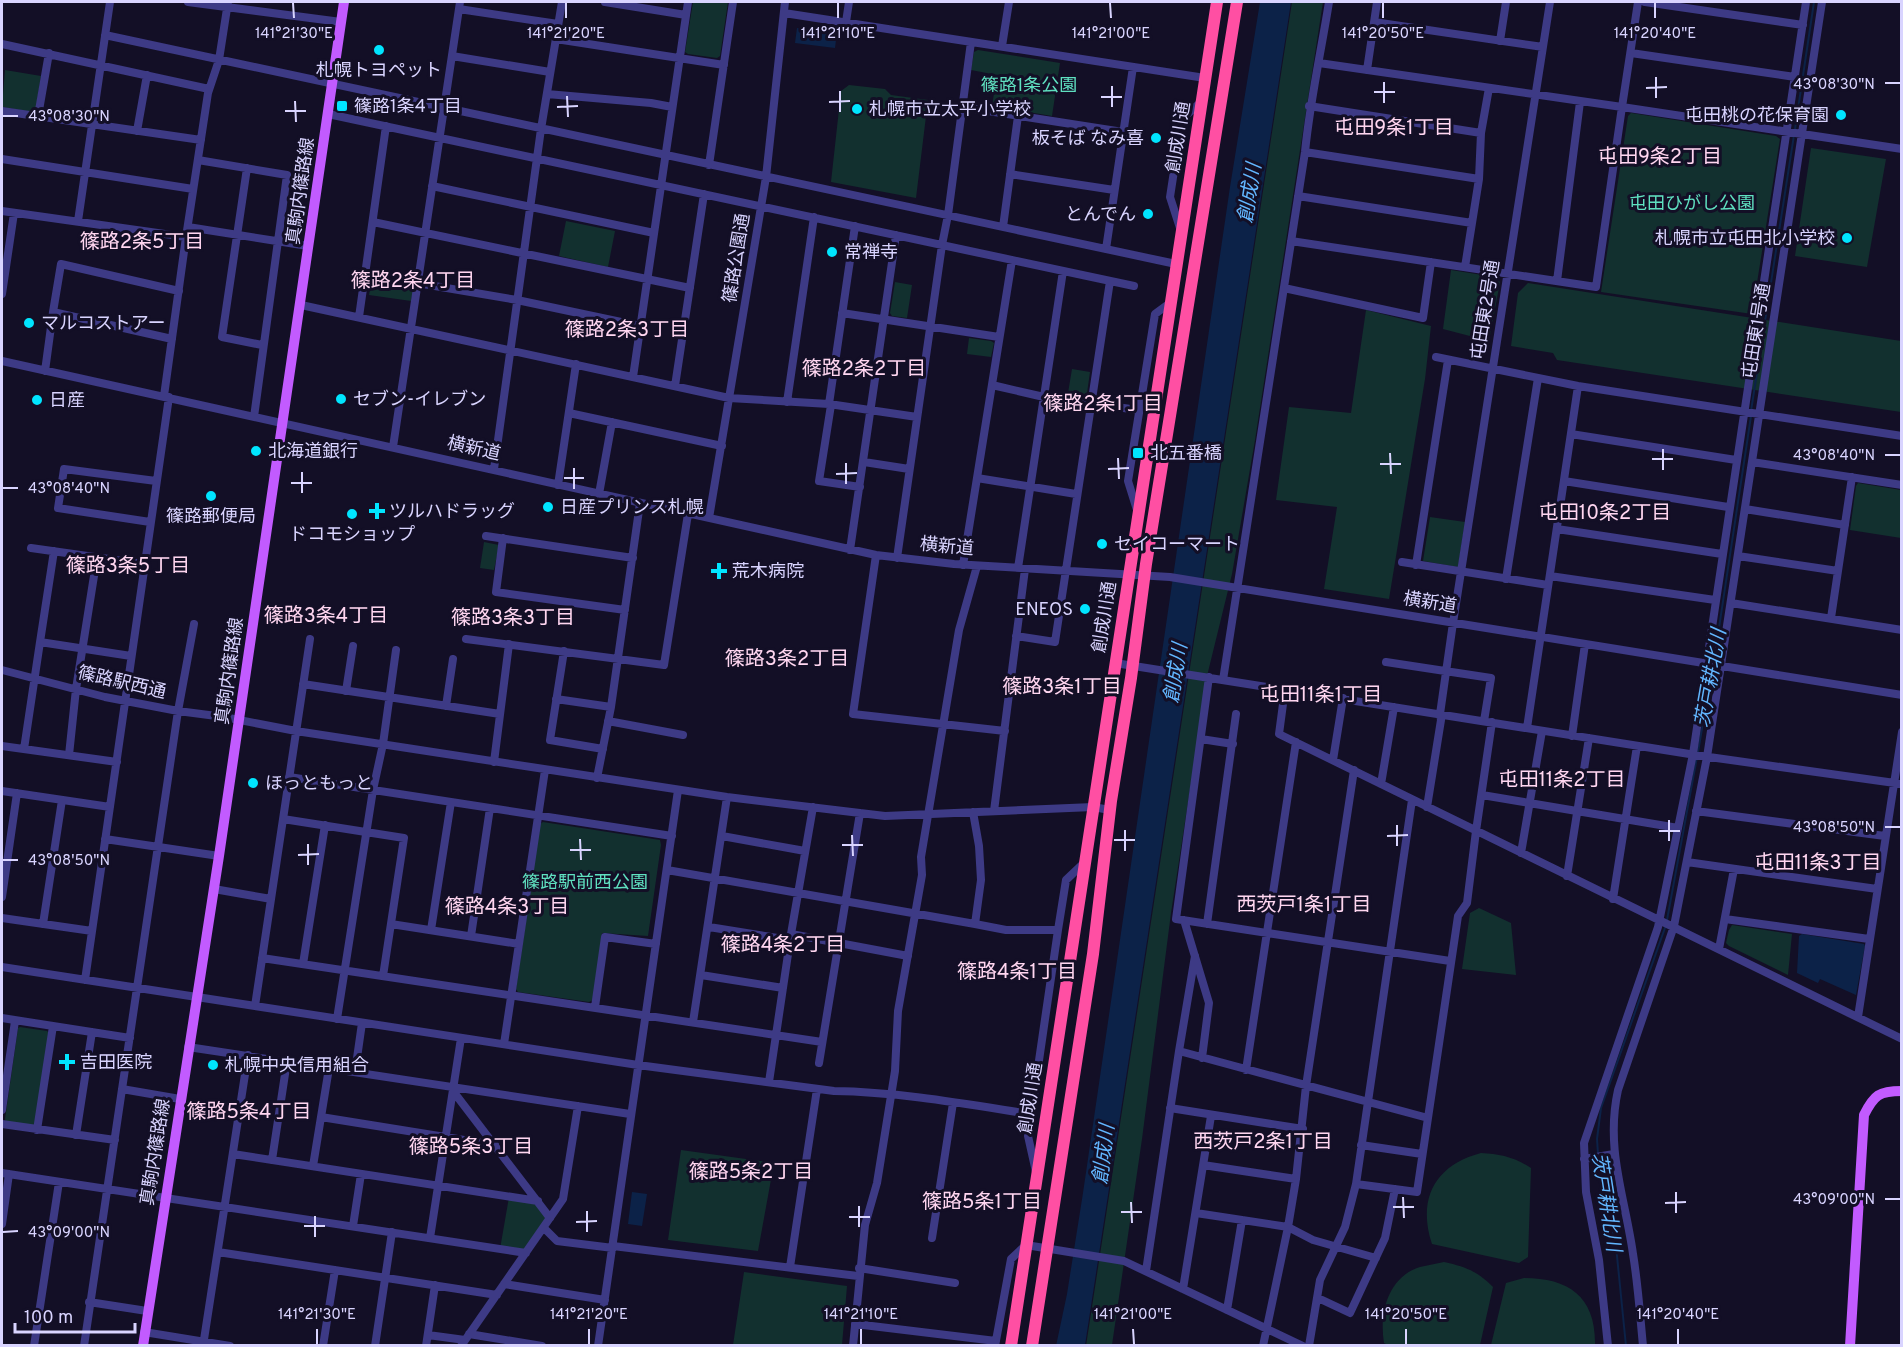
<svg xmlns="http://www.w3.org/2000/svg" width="1903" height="1347" viewBox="0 0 1903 1347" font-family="Overpass,'Noto Sans JP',sans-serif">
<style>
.green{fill:#12302f}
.water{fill:#0c2248}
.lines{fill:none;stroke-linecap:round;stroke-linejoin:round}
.stream{stroke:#0c2248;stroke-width:2}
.minor{stroke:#3d3a85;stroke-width:8}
.major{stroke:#c25bff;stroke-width:10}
.highway{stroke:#ff4fa3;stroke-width:12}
.ticks{fill:none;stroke:#d9d4ff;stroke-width:2}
.poi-dot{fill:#00e5ff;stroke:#130f26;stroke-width:2}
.labels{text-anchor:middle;stroke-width:6;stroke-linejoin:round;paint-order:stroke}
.poi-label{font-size:18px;fill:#d9d4ff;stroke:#130f26;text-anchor:start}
.park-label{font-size:18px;fill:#5fe0c0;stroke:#130f26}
.street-label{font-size:18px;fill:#d9d4ff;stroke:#130f26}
.neighbourhood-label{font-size:20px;fill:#ffd6f0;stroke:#130f26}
.water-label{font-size:20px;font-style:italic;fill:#62b6ff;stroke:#130f26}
.ticks-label{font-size:15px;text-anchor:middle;fill:#d9d4ff;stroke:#130f26;stroke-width:6;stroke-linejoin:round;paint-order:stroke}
</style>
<rect width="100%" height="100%" fill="#130f26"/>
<path class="green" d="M693 2H728L720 56 717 58 688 54 685 52Z
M1292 2H1323L1255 440 1232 574 1208 672 1171 913 1142 1139 1112 1345 1086 1346Z
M978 50 1060 63 1052 116 992 106 997 75 971 70 974 52Z
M5 70 41 76 36 108 33 112 2 107Z
M849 85 885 89 891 95 928 100 916 198 831 182 841 91Z
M1631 113 1776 136 1780 139 1752 314 1601 292 1628 116Z
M1811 148 1886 159 1867 267 1795 256Z
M566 221 615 231 608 267 559 256Z
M1451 270 1495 277 1500 282 1489 341 1443 329Z
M372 277 414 284 411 301 369 295Z
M895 282 912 285 907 318 892 316 890 313Z
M1528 283 1901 341V412L1557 360 1553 353 1511 346 1518 293Z
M1366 310 1431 326 1425 379 1389 599 1324 589 1337 507 1276 500 1289 407 1351 413Z
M969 338 991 341 994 343 991 357 967 354Z
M1072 369 1090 372 1087 393 1084 395 1068 393Z
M1858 483 1901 490V538L1850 530 1856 486Z
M1430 517 1465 522 1458 567 1423 561Z
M484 542 499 545 494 570 480 568Z
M543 822 660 840 661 845 648 936 602 933 593 1000 589 1002 518 992 516 989 540 824Z
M1479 908 1511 923 1516 975 1462 969 1470 913Z
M1732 925 1792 934 1788 975 1729 946 1726 943 1729 930Z
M20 1027 47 1031 49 1033 35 1124 33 1125 6 1122 5 1119 18 1028Z
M681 1150 774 1163 758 1251 668 1240Z
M1481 1153C1500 1154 1514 1157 1531 1168L1528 1257 1519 1263 1432 1244C1417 1199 1435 1165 1481 1153Z
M509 1197 538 1201 550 1218 526 1253 500 1249Z
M1444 1262C1466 1267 1477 1271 1493 1287L1480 1345 1390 1346 1384 1343C1379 1313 1388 1277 1420 1267 1428 1265 1436 1264 1444 1262Z
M744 1272 847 1286 842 1345H733Z
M1524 1278C1569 1278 1596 1297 1595 1345H1491L1506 1283Z"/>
<path class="water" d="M1260 2H1291L1085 1345 1056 1346 1067 1294 1083 1193 1230 187Z
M797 28 837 32 835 48 795 43Z
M1802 934 1864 944 1865 946 1856 995 1820 979 1818 983 1797 973 1799 936Z
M632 1192 647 1194 642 1226 628 1224Z"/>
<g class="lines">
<path class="stream" d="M1795 129 1814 2
M1751 411 1794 135
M1698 752 1717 641 1751 416
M1667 920 1697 757
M1598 1154 1597 1139 1601 1108 1666 925
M1599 1160 1600 1181 1616 1246 1626 1346"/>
<path class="minor" d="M188 2 341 22
M605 2 686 15
M1645 2 1803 25
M459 9 558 24
M784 13 1205 78
M846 22 849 2
M1374 22 1543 47
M105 35 1176 264
M556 39 724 65
M1500 41 1506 2
M2 44 209 89
M1002 46 1009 2
M1631 53 1795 77
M452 56 550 72
M1319 63 1622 107 1638 2
M1367 70 1377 2
M547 94 651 103 672 107
M1309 106 1481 133
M962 107 1123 132
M2 111 201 140
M328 114 1134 286
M38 116 49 53
M137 131 147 75
M1305 152 1479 179
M2 159 193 189
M198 160 287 175 254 417
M709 165 733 2
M247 168 222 337 262 345
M1010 174 1114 190
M432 186 654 233
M1298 196 1472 223
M2 211 186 237 208 93 219 60 228 2
M78 221 110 2
M373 222 690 288
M188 227 308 246
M1003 227 1018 116
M1180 228 1170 197 1182 119 1201 102
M1291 241 1596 287 1622 107 1902 149
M1106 249 1133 67
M1465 267 1479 179 1481 133 1489 88
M1557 281 1580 102
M417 283 517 300 640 326
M1284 288 1423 318 1431 262
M2 294 14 213
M301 305 729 398 829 404 917 417
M842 313 999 337
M359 317 386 126
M172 339 53 312 61 264 179 291
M1436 357 1578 386 1902 436
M2 361 876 555 954 564 1170 577 1902 695
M45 371 53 312
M633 377 688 2
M992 385 1044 397 1138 410
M675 386 704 194
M164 396 186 237
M787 402 814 217
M829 404 855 226
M831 405 819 481 860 487
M569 413 722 446
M1571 434 1736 460
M393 447 460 2
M864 462 909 469
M1752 462 1902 485
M494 469 541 129 562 2
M977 478 1076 494
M1564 481 1728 507
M558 485 576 364
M599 494 612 422
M1745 509 1845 525
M1137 510 1128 481 1155 314 1170 303
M709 518 766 177 785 2
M150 522 58 508 64 469 156 481
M1557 529 1722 554
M486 536 633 558
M503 538 496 592 625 610
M31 548 144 564
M850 550 896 235
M54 551 40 642 131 656
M876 555 853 714 1005 731
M1738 556 1838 571
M897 558 942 245 948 215 971 42
M1402 562 1548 585
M963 565 1012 260
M1416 565 1448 360
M1018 568 1063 271
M1550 576 1715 600
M1506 579 1538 378
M1731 603 1902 630
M1831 618 1852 477
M1016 636 1055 642 1110 281
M466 639 664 665 688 514
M564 651 550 740 603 749
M1386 662 1491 678 1484 721
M1115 663 1702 756 1902 784
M2 670 105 697 178 711 224 717 296 731 727 797 885 816 1093 807 1110 810
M1209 677 1176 919 1450 961
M1223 680 1305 152C1310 101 1321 52 1329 2
M303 684 500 714
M1285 689 1279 734 1902 1039
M346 691 353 646
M556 699 611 707
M446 706 453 659
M608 721 683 735
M1527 728 1578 386
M1572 736 1585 644
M1201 739 1233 744
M2 746 117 762
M24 749 40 642
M69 755 76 689 97 557
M1333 760 1343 698
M494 762 509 644
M289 777 672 836
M597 778 611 707 640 503
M1381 784 1394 707
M2 791 110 807
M1482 795 1678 828
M1412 800 1356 1184 1417 1192 1458 916 1467 903 1476 831 1492 722
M1427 807 1441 720 1440 714 1453 623 1550 2
M994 811 1025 569
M1696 811 1885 836
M283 819 404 838 383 976
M722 836 805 851
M105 839 219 856
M1521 853 1542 731
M1687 862 1877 889
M667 870 975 924 981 880 979 846 973 812
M1567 876 1589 738
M214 889 271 899
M2 897 17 793
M1613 899 1637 746
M2 918 92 931
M1725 919 1869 939
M1184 920 1209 1003 1202 1058
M43 924 62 800
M391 924 519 944
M975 924 1006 930H1058
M1207 924 1236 714
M709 927 790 940
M431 930 451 802
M791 934 908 956
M471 936 490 808
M1719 949 1734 869
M262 958 822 1042
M303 964 325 825
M2 967 638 1065 834 1091C900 1092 966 1104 1030 1114
M701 975 783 988
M85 980 169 397
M255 1006 310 639
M595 1007 605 937 656 944
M1858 1017 1902 732
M2 1018 130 1038
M337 1019 373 790 383 744 396 650
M693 1022 727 797
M504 1044 545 770
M188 1047 630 1114
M1179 1051 1428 1118
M819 1063 860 813
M1246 1070 1296 742
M355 1072 362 1023
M769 1082 791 934 813 807
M122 1089 180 1099
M453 1091 550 1218
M1170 1108 1303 1129
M2 1110 15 1021
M321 1117 495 1145
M2 1124 115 1140
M37 1130 53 1026
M76 1135 92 1032
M1361 1145 1422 1154
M233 1154 538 1201
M1584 1159 1614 1154
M272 1160 287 1061
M1203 1165 1296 1179
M313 1166 329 1068
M1036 1172 1028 1136 1058 930 1066 880 1085 862
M2 1173 526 1253
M1196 1213 1288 1227 1313 1240 1376 1258
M2 1224 9 1174
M353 1226 361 1174
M544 1228 557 1241 613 1248
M430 1238 461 1038
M932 1238 953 1103
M613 1246 858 1276
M218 1252 497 1295
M790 1267 817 1089
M859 1268 955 1283
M1146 1271 1179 1051 1195 956
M504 1284 605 1300
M1183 1289 1211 1116
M1318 1298 1350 1313 1385 1238 1395 1189
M89 1302 147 1311
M1227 1310 1242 1220
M855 1324 996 1341
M144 1332 230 1346
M469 1334 542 1346
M428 1335 465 1340
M34 1346 59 1182
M84 1346 178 711 194 624
M203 1346 248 1055
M323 1346 335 1270
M375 1346 392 1232
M426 1346 435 1285
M461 1346 563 1199 578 1106
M598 1346 678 790
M853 1346 865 1225 877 1183 895 1071 898 1011 922 875 921 857 959 630 977 566
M995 1346 1011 1259 1026 1245 1124 1261 1303 1346
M1263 1346 1288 1227 1296 1179 1306 1086 1354 770
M1309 1346 1320 1280 1345 1227 1356 1184
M1608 1346 1599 1260 1586 1192 1584 1143 1658 927 1693 754 1806 2
M1643 1346C1640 1315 1638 1284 1633 1254 1625 1197 1605 1149 1618 1090L1674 926 1707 757 1822 2"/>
<path class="major" d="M143 1346 219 856 344 2
M1850 1346 1864 1115C1874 1095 1879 1091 1902 1091"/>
<path class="highway" d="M1011 1346 1217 2
M1032 1346 1093 954 1111 801 1131 678 1146 564 1237 2"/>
</g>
<path class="ticks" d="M293 3 294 18M566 3V18M838 3V18M1110 3 1111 18M1383 3V18M1655 3V18M1656 77V98M1384 82V103M1885 83H1900M1112 86V107M1646 88 1667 87M840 91V112M1374 92H1395M567 96 568 117M1101 97H1122M295 101 296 122M829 102 850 101M557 107 578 106M285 111H306M3 116H18M1663 449V470M1390 453 1391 474M1885 455H1900M1118 458 1119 479M1652 459H1673M846 463V484M1380 464H1401M574 468V489M1108 469 1129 468M302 472V493M836 474 857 473M564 478H584M291 483H312M3 488H18M1669 820V841M1397 825V846M1885 827H1900M1125 830V851M1659 831H1680M852 835 853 856M1387 836 1408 835M580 839 581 860M1114 840H1135M308 844V865M842 845H863M570 850H591M298 855 319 854M3 860H18M1676 1192V1213M1403 1197 1404 1218M1885 1199H1900M1131 1202 1132 1223M1665 1203 1686 1202M859 1206V1227M1393 1207H1414M587 1211V1232M1121 1212H1142M315 1216V1237M849 1217H870M576 1222 597 1221M304 1226H325M3 1232 18 1231M317 1329V1344M589 1329V1344M861 1329V1344M1133 1329 1134 1344M1406 1329V1344M1678 1329V1344"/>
<g class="poi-dot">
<circle cx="379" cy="50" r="6"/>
<rect x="336" y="100" width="12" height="12" rx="3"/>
<circle cx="857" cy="109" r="6"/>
<circle cx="1841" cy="115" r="6"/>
<circle cx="1156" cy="138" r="6"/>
<circle cx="1148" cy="214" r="6"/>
<circle cx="1847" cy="238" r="6"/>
<circle cx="832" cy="252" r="6"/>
<circle cx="29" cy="323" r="6"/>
<circle cx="341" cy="399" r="6"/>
<circle cx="37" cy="400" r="6"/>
<circle cx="256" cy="451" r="6"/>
<rect x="1132" y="447" width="12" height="12" rx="3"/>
<circle cx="211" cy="496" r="6"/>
<circle cx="548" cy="507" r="6"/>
<path d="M374 502h6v6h6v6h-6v6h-6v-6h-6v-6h6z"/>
<circle cx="352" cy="514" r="6"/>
<circle cx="1102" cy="544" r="6"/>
<path d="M716 562h6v6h6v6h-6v6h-6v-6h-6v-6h6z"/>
<circle cx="1085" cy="609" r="6"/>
<circle cx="253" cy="783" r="6"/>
<path d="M64 1053h6v6h6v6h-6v6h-6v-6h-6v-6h6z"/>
<circle cx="213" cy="1065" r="6"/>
</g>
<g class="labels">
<g class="poi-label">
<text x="379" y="76" text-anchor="middle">札幌トヨペット</text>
<text x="354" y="112">篠路1条4丁目</text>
<text x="869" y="115">札幌市立太平小学校</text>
<text x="1829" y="121" text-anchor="end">屯田桃の花保育園</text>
<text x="1144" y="144" text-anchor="end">板そば なみ喜</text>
<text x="1136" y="220" text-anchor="end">とんでん</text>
<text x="1835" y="244" text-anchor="end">札幌市立屯田北小学校</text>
<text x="844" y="258">常禅寺</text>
<text x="41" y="329">マルコストアー</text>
<text x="353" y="405">セブン-イレブン</text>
<text x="49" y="406">日産</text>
<text x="268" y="457">北海道銀行</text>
<text x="1150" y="459">北五番橋</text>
<text x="560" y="513">日産プリンス札幌</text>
<text x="389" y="517">ツルハドラッグ</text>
<text x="211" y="522" text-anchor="middle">篠路郵便局</text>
<text x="352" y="540" text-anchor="middle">ドコモショップ</text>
<text x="1114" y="550">セイコーマート</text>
<text x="732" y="577">荒木病院</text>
<text x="1073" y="615" text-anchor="end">ENEOS</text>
<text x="265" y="789">ほっともっと</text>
<text x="80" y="1068">吉田医院</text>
<text x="225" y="1071">札幌中央信用組合</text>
</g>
<g class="park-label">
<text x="1029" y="91">篠路1条公園</text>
<text x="1692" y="209">屯田ひがし公園</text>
<text x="585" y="888">篠路駅前西公園</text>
</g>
<g class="street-label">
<text transform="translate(1178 137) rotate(-81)" y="6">創成川通</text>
<text transform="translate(300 191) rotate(-82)" y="6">真駒内篠路線</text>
<text transform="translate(736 258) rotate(-81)" y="6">篠路公園通</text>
<text transform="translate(1485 310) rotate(-81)" y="6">屯田東2号通</text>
<text transform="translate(1756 331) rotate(-81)" y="6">屯田東1号通</text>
<text transform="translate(474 448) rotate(13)" y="6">横新道</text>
<text transform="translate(947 546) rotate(5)" y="6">横新道</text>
<text transform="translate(1430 602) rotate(9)" y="6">横新道</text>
<text transform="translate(1104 617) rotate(-81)" y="6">創成川通</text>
<text transform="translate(229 671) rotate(-82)" y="6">真駒内篠路線</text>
<text transform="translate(122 682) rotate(13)" y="6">篠路駅西通</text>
<text transform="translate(1030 1098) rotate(-81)" y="6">創成川通</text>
<text transform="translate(155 1152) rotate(-81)" y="6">真駒内篠路線</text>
</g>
<g class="neighbourhood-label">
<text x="1394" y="134">屯田9条1丁目</text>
<text x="1660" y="163">屯田9条2丁目</text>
<text x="142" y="248">篠路2条5丁目</text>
<text x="413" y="287">篠路2条4丁目</text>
<text x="627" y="336">篠路2条3丁目</text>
<text x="864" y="375">篠路2条2丁目</text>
<text x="1103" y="410">篠路2条1丁目</text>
<text x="1605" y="519">屯田10条2丁目</text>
<text x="128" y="572">篠路3条5丁目</text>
<text x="326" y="622">篠路3条4丁目</text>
<text x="513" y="624">篠路3条3丁目</text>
<text x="787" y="665">篠路3条2丁目</text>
<text x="1062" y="693">篠路3条1丁目</text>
<text x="1321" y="701">屯田11条1丁目</text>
<text x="1562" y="786">屯田11条2丁目</text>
<text x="1818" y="869">屯田11条3丁目</text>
<text x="1304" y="911">西茨戸1条1丁目</text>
<text x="507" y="913">篠路4条3丁目</text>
<text x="783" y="951">篠路4条2丁目</text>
<text x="1017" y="978">篠路4条1丁目</text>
<text x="249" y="1118">篠路5条4丁目</text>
<text x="1263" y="1148">西茨戸2条1丁目</text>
<text x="471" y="1153">篠路5条3丁目</text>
<text x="751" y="1178">篠路5条2丁目</text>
<text x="982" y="1208">篠路5条1丁目</text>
</g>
<g class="water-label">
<text transform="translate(1249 193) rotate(-81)" y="7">創成川</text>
<text transform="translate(1175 673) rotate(-81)" y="7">創成川</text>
<text transform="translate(1710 678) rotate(-80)" y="7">茨戸耕北川</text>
<text transform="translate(1103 1154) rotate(-83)" y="7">創成川</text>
<text transform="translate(1607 1202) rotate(81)" y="7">茨戸耕北川</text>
</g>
</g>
<g class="ticks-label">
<text x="294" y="38">141°21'30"E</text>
<text x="566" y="38">141°21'20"E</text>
<text x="838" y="38">141°21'10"E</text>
<text x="1111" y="38">141°21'00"E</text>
<text x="1383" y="38">141°20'50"E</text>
<text x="1655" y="38">141°20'40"E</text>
<text x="1834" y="89">43°08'30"N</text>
<text x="69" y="121">43°08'30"N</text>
<text x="1834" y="460">43°08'40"N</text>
<text x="69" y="493">43°08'40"N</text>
<text x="1834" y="832">43°08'50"N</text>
<text x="69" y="865">43°08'50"N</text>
<text x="1834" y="1204">43°09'00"N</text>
<text x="69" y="1237">43°09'00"N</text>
<text x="317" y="1319">141°21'30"E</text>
<text x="589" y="1319">141°21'20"E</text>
<text x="861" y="1319">141°21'10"E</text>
<text x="1133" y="1319">141°21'00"E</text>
<text x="1406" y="1319">141°20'50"E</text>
<text x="1678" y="1319">141°20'40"E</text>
</g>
<rect width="1903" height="1347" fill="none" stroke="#d9d4ff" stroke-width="6"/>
<path d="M15 1323v9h120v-9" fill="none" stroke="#d9d4ff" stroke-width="3"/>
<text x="24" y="1323" font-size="18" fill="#d9d4ff" stroke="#130f26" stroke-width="4.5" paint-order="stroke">100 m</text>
</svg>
